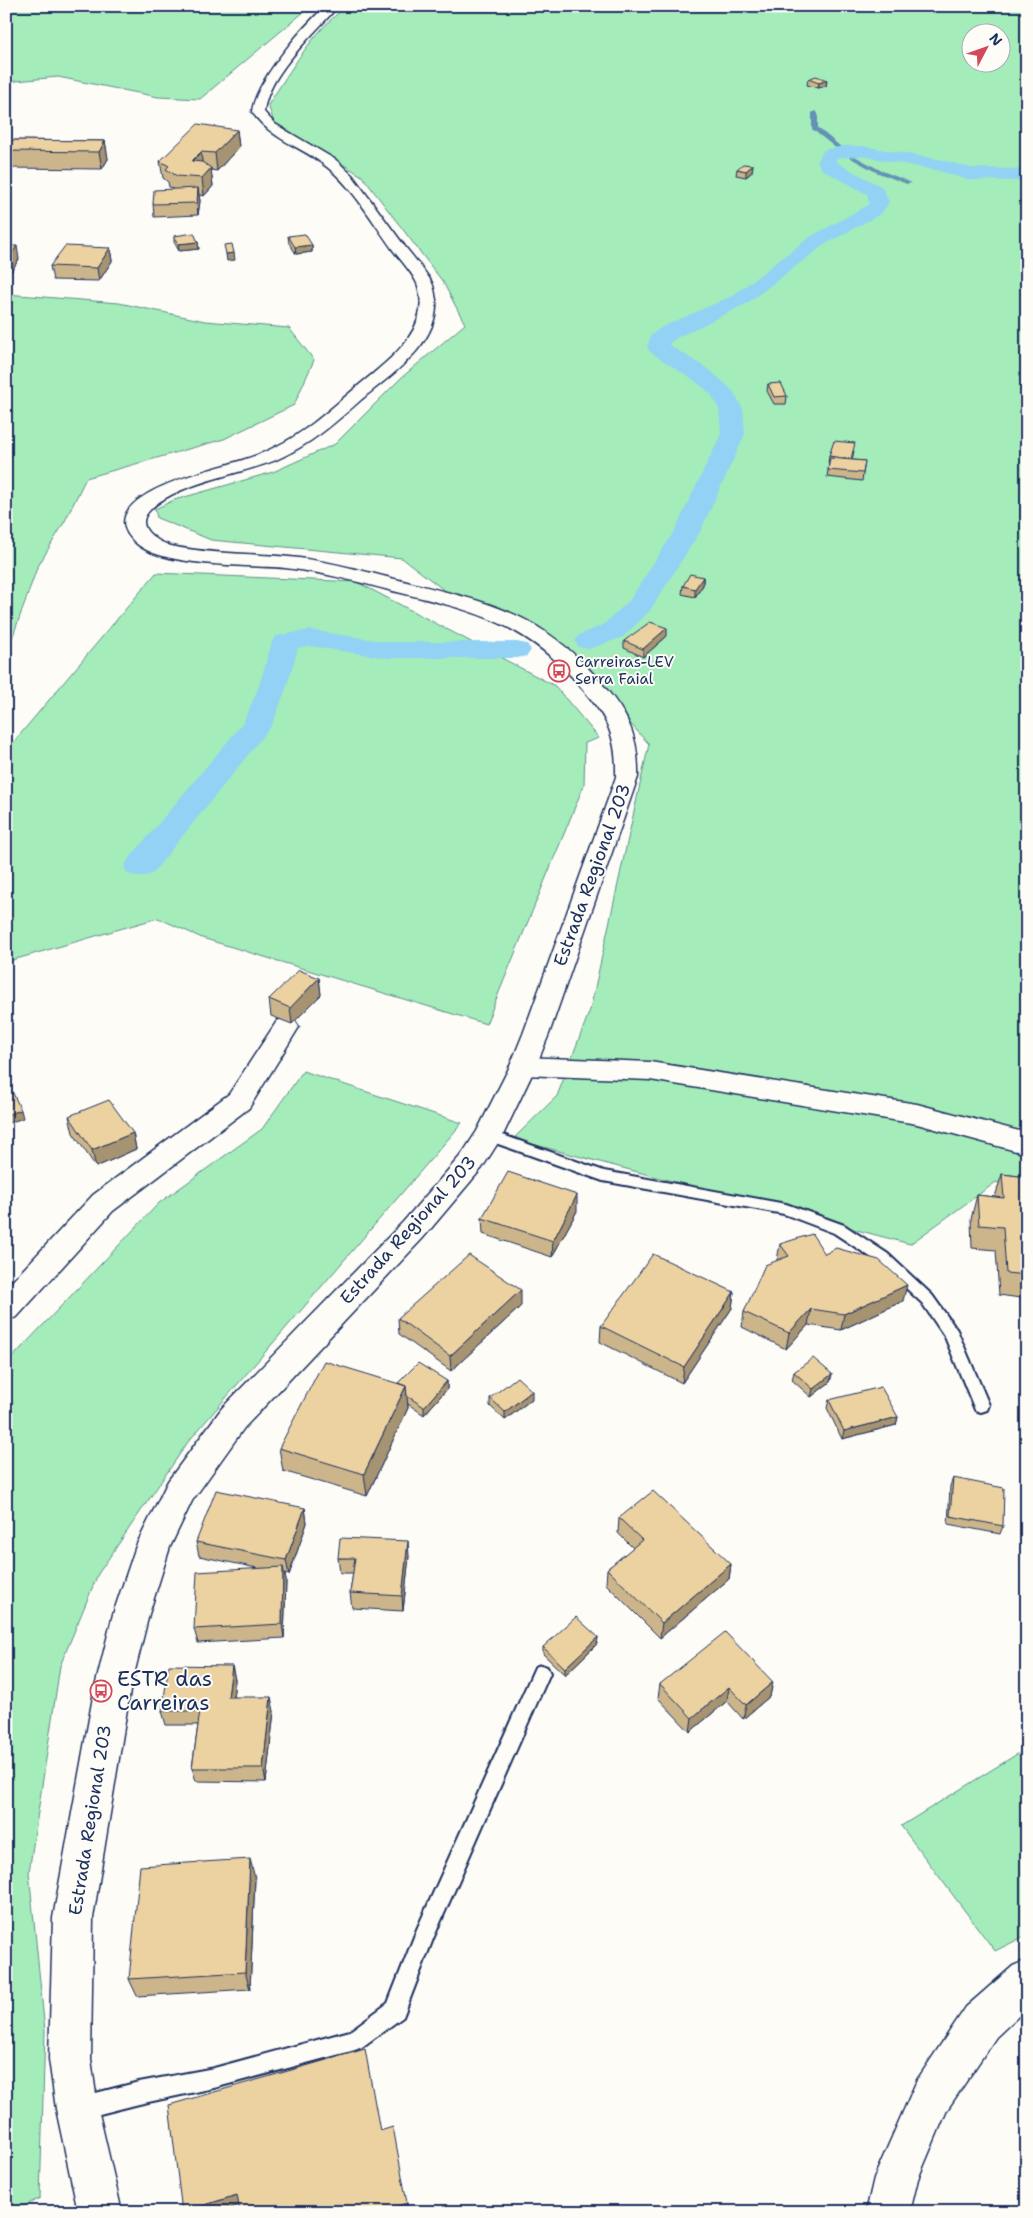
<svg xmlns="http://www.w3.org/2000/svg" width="1033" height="2218" viewBox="0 0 1033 2218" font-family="'Shantell Sans',sans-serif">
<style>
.green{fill:#a4ecb9;stroke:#608e8c;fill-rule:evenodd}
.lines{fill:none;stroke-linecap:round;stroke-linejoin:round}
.stream{fill:#6391b8;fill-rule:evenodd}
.canal{fill:#93d2f4;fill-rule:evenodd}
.service-casing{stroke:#1b2f5e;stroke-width:4}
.minor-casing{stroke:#1b2f5e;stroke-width:3}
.secondary-casing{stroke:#1b2f5e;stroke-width:3}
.service{fill:#fdfcf7;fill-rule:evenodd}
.minor{fill:#fdfcf7;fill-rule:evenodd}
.secondary{fill:#fdfcf7;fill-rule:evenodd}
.wall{fill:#ccb58a;stroke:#1b2f5e}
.shaded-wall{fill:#a69371;stroke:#1b2f5e}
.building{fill:#edd2a1;stroke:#1b2f5e}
.labels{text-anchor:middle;stroke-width:4;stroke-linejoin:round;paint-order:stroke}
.far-poi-label{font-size:15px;fill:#1b2f5e;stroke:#fdfcf7;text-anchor:start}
.street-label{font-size:18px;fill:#1b2f5e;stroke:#fdfcf7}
.near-poi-label{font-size:21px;fill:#1b2f5e;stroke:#fdfcf7;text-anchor:start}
</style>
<rect width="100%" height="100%" fill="#fdfcf7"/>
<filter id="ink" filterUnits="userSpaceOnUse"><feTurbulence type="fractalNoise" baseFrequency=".02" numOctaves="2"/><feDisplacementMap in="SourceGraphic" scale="10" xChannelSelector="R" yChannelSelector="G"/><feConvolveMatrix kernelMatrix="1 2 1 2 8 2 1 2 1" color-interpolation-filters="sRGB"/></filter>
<g filter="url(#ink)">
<path class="green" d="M6 6H311L200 99 158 97 58 77 6 82Z
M347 6H1027V1195L996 1182 910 1244 513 1139 557 1096 590 1010 649 744 560 647 457 600 402 558 211 540 157 518 155 509 174 500 273 472 335 444 401 378 465 324 443 282 362 176 274 122 268 105C291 70 313 31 347 6ZM970 32H1000V62H970Z
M6 294 119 303 205 321 289 328 314 360 294 405 224 439 86 478 65 521 37 568 9 647 6 646Z
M156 573 357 582 555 686 599 738 585 743 584 785 486 1024 202 938 158 918 6 962V751Z
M303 1071 462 1123 188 1442 98 1574 60 1666 29 1872 45 2031 40 2198 12 2212H6V1364L159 1203 262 1129Z
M1027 1748V1935L995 1951 901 1826Z"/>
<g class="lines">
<path class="stream" d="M815 111 818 113V128L841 147V149H837L812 129V113Z
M847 154H851L880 170 912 183 907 184 876 172 847 156Z"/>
<path class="canal" d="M843 146H862L943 160 970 168 1017 169 1027 172V184L1016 181 968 180 939 171 862 156 836 158V162L882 187 889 202 882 213 824 245 746 304 678 337 670 343 669 345 711 371 733 391 743 409 745 434 701 530 649 612 623 637 589 649 579 647 575 641 579 635 603 625 629 601 675 530 721 434 719 409 711 394 695 381 650 352 647 347 651 335 662 327 732 296 810 237 868 205 869 202 867 194 821 169 817 160 824 150Z
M309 630 388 642H517L527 644 531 650 527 656 517 658H388L309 646 298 648 286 689 272 725 152 874 140 877 128 874 124 867 128 860 243 723 258 689 272 642 276 636Z"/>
<g class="service-casing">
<path id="service" d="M489 1130 604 1171 786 1204 844 1225 888 1254 932 1295 957 1330 989 1405 987 1410 981 1412 975 1410 945 1337 922 1303 878 1262 834 1233 784 1214 603 1181 484 1139 482 1135 484 1131Z
M541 1665 547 1667 550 1673 433 1939 403 2017 362 2047 355 2050 214 2088 139 2104 80 2119 73 2115 69 2108 73 2101 80 2097 139 2082 214 2068 350 2031 388 2003 417 1929 535 1667Z"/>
</g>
<g class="minor-casing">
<path id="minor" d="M286 1018 295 1021 299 1027 249 1108 113 1211 17 1317 6 1320V1288L93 1195 229 1094 277 1021Z
M523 1057 650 1062 917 1104 1027 1133V1154L917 1124 650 1080 523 1075 514 1073 510 1066 514 1059Z"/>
</g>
<g class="secondary-casing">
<path id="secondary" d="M326 6H338C314 35 268 73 264 112L275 124 336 160 352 175C370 199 388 224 406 248 415 259 424 270 431 281 434 286 435 294 436 300 439 344 392 374 362 399 335 423 310 445 276 460 240 475 176 483 150 510 133 527 156 541 171 546 213 555 257 553 299 558 333 562 366 572 399 580 484 602 537 609 598 679 626 712 639 732 638 777L549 1034 536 1066 503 1135 482 1168 423 1238 244 1428 192 1501 170 1547 149 1614 130 1691 93 1918 91 2059 98 2109 122 2212H78L56 2109 49 2059 53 1918 94 1691 113 1614 136 1546 168 1481 222 1408 403 1222 462 1154 477 1131 510 1066 523 1034 616 777C617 736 607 717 581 687 524 620 470 610 389 590 355 581 321 572 285 568 249 565 164 567 137 544 84 498 211 470 236 462 250 458 264 453 277 446 306 432 328 411 352 391 382 365 433 333 418 286 414 274 401 261 393 250 374 224 353 187 327 167 300 145 274 142 252 112 255 82 303 26 326 6Z
M1027 1960V2008L996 2037 947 2110 918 2179 910 2212H866L874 2178 917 2080 966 2007 1013 1966Z"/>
</g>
<use href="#service" class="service"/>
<use href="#minor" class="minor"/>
<use href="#secondary" class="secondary"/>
</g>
<path class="wall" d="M808 79 827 80 826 86 818 88 807 85Z
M237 130 239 147 217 171 211 170 213 186 204 196 199 195 200 201 198 215 154 217 153 204 173 189 169 187 168 182 163 178 160 161Z
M6 140 105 141 108 159 102 169 6 168Z
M737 169 752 172 746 177 736 175Z
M174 236 198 242 199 249 179 251 174 242Z
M288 236 312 245V252L296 254 289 243Z
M6 246 19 259 9 275H6Z
M110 248 112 261 99 281 53 280 50 266Z
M768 384 787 396 786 404H774L767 391Z
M854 451 852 460 865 461 862 481 827 477 829 464H828L829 456Z
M703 577V585L695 597 682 594 683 586Z
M667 636 643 657 624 648V641Z
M319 978 321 995 292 1024 271 1016 269 999Z
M69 1116 133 1133 136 1149 96 1167 73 1133Z
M1002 1174 1027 1177V1299L999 1295 996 1250 972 1248 971 1219 977 1195 995 1197Z
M577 1211 552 1257 483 1234 482 1218Z
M780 1244 825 1254 903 1301 841 1330 808 1325 786 1349 742 1327 744 1312 777 1260Z
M734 1292 732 1308 682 1383 600 1342 601 1326Z
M521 1306 451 1371 399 1334 398 1318Z
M794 1372 832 1374 830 1382 811 1397 792 1380Z
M447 1381V1389L424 1415 408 1404V1408L367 1496 283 1471 279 1448 398 1383Z
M490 1398 532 1399 505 1420 490 1406Z
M829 1400 898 1417 896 1425 842 1439 827 1408Z
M953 1478 1003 1526 1000 1534 948 1524 950 1486Z
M305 1508 307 1523 289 1575 285 1574 286 1581 284 1638 198 1643 194 1629 257 1568 199 1556 196 1542Z
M619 1518 731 1564 729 1579 660 1638 606 1584 607 1569 633 1548 618 1533Z
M409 1556 403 1611 352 1608 350 1593 353 1573H340L338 1558Z
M598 1637 597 1644 565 1675 543 1654V1647Z
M232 1666 235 1680 233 1697 274 1711 266 1782 196 1781 192 1768 198 1725H166L162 1711Z
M773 1682 770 1696 743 1719 727 1701 690 1732 658 1698 660 1684Z
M255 1878 250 1989 137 1996 129 1979Z"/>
<path class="shaded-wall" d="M827 80 826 86 818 88 819 83Z
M237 130 239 147 217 171 215 153Z
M105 141 108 159 102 169 99 152Z
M201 152 203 169 192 161Z
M753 165 752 172 746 177V171Z
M211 168 213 186 204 196 202 178Z
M198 188 200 201 198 215 197 203Z
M198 242 199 249 179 251 178 244Z
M312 245V252L296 254 295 247Z
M17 246 19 259 9 275 6 262Z
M110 248 112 261 99 281 97 268Z
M234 253 235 260 227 261 226 254Z
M703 577V585L695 597V589Z
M667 628V636L643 657V649Z
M319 978 321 995 292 1024 290 1008Z
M21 1110 23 1118 6 1124V1115Z
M133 1133 136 1149 96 1167 92 1150Z
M577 1195V1211L552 1257 553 1241Z
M907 1285 903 1301 841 1330 844 1314Z
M521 1290V1306L451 1371 450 1356Z
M734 1292 732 1308 682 1383 684 1367Z
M811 1309 808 1325 786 1349 789 1333Z
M832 1374 830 1382 811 1397 813 1389Z
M447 1381V1389L424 1415V1407Z
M406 1386 408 1408 367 1496 364 1474Z
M532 1391V1399L505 1420V1412Z
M898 1417 896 1425 842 1439 844 1431Z
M305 1508 307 1523 289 1575 286 1560Z
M408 1541 409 1556 403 1611 402 1596Z
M731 1564 729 1579 660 1638 662 1623Z
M283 1567 286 1581 284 1638 282 1624Z
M598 1637 597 1644 565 1675V1668Z
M232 1666 235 1680 232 1711 228 1697Z
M773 1682 770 1696 743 1719 746 1705Z
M729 1687 727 1701 690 1732 692 1718Z
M271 1697 274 1711 266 1782 263 1768Z
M250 1859 255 1878 250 1989 245 1972Z
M237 2195 241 2205 218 2212H182Z
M407 2203 409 2212H378Z"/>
<path class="building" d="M816 76 827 80 819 83 808 79Z
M198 124 237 130 215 153 201 152 192 161 202 162 211 168 202 178 177 176 166 169 169 166 160 161Z
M6 140 105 141 99 152 6 151Z
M743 164 753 165 746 171 737 169Z
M198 188 197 203 153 204 154 190Z
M194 233 198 242 178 244 174 236Z
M305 234 312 245 295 247 288 236Z
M232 244 234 253 226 254 224 245Z
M6 246H17L6 262Z
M65 246 110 248 97 268 50 266Z
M781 383 787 396 774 397 768 384Z
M834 441 855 443 851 459 829 456Z
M830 458 865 461 863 473 828 470Z
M690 574 703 577 695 589 683 586Z
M650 622 667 628 643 649 624 641Z
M299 970 319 978 290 1008 269 999Z
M9 1085 21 1110 6 1115V1086Z
M109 1100 133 1133 92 1150 69 1116Z
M508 1172 577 1195 553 1241 482 1218Z
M1002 1174 1027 1177V1275L1006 1273 1003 1227 979 1225 977 1195 1004 1198Z
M812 1234 825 1254 836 1248 879 1260 907 1285 844 1314 811 1309 789 1333 744 1312 765 1265 789 1256 780 1244Z
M653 1254 734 1292 684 1367 601 1326Z
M469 1255 521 1290 450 1356 398 1318Z
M813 1358 832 1374 813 1389 794 1372Z
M324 1361 406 1386 364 1474 279 1448Z
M418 1363 447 1381 424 1407 407 1396 406 1386 398 1383Z
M517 1377 532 1391 505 1412 490 1398Z
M881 1387 898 1417 844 1431 829 1400Z
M953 1478 1004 1488 1003 1526 950 1516Z
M216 1490 305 1508 286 1560 196 1542Z
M653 1491 731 1564 662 1623 607 1569 642 1540 619 1518Z
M340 1538 408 1541 402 1596 350 1593 355 1558H338Z
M283 1567 282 1624 194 1629 197 1572Z
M576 1617 598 1637 565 1668 543 1647Z
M725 1632 773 1682 746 1705 729 1687 692 1718 660 1684Z
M169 1665 232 1666 228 1697H271L263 1768H192L200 1711H162Z
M250 1859 245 1972 129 1979 140 1866Z
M365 2049 380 2131 393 2127 407 2203 378 2212H240L237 2195 182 2212 169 2105Z"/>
</g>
<defs>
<g id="bus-ring" transform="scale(1.125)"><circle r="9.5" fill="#fdfcf7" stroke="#d1495b" stroke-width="1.5"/><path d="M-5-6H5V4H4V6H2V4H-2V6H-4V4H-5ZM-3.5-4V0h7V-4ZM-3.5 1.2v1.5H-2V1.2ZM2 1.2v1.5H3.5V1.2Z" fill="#d1495b"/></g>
</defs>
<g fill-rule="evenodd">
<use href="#bus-ring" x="559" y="671"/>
<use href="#bus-ring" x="101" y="1691"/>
</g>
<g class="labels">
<g class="far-poi-label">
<text x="575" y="667">Carreiras-LEV<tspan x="575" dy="17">Serra Faial</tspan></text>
</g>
<g class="street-label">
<text transform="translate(592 875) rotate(-70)" y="6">Estrada Regional 203</text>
<text transform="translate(408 1230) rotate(-48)" y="6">Estrada Regional 203</text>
<text transform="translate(90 1820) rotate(-81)" y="6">Estrada Regional 203</text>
</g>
<g class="near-poi-label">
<text x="117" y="1686">ESTR das<tspan x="117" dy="24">Carreiras</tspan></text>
</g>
</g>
<rect width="1033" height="2218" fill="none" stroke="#fdfcf7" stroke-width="25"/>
<rect x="12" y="12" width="1008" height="2193" fill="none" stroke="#1b2f5e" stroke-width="2" filter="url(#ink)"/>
<g transform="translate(986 48) rotate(49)"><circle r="24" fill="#fdfcf7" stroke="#a3aaba"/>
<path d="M0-4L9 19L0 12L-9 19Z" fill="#d1495b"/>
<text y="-8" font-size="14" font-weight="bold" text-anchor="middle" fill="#1b2f5e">N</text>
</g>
</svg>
